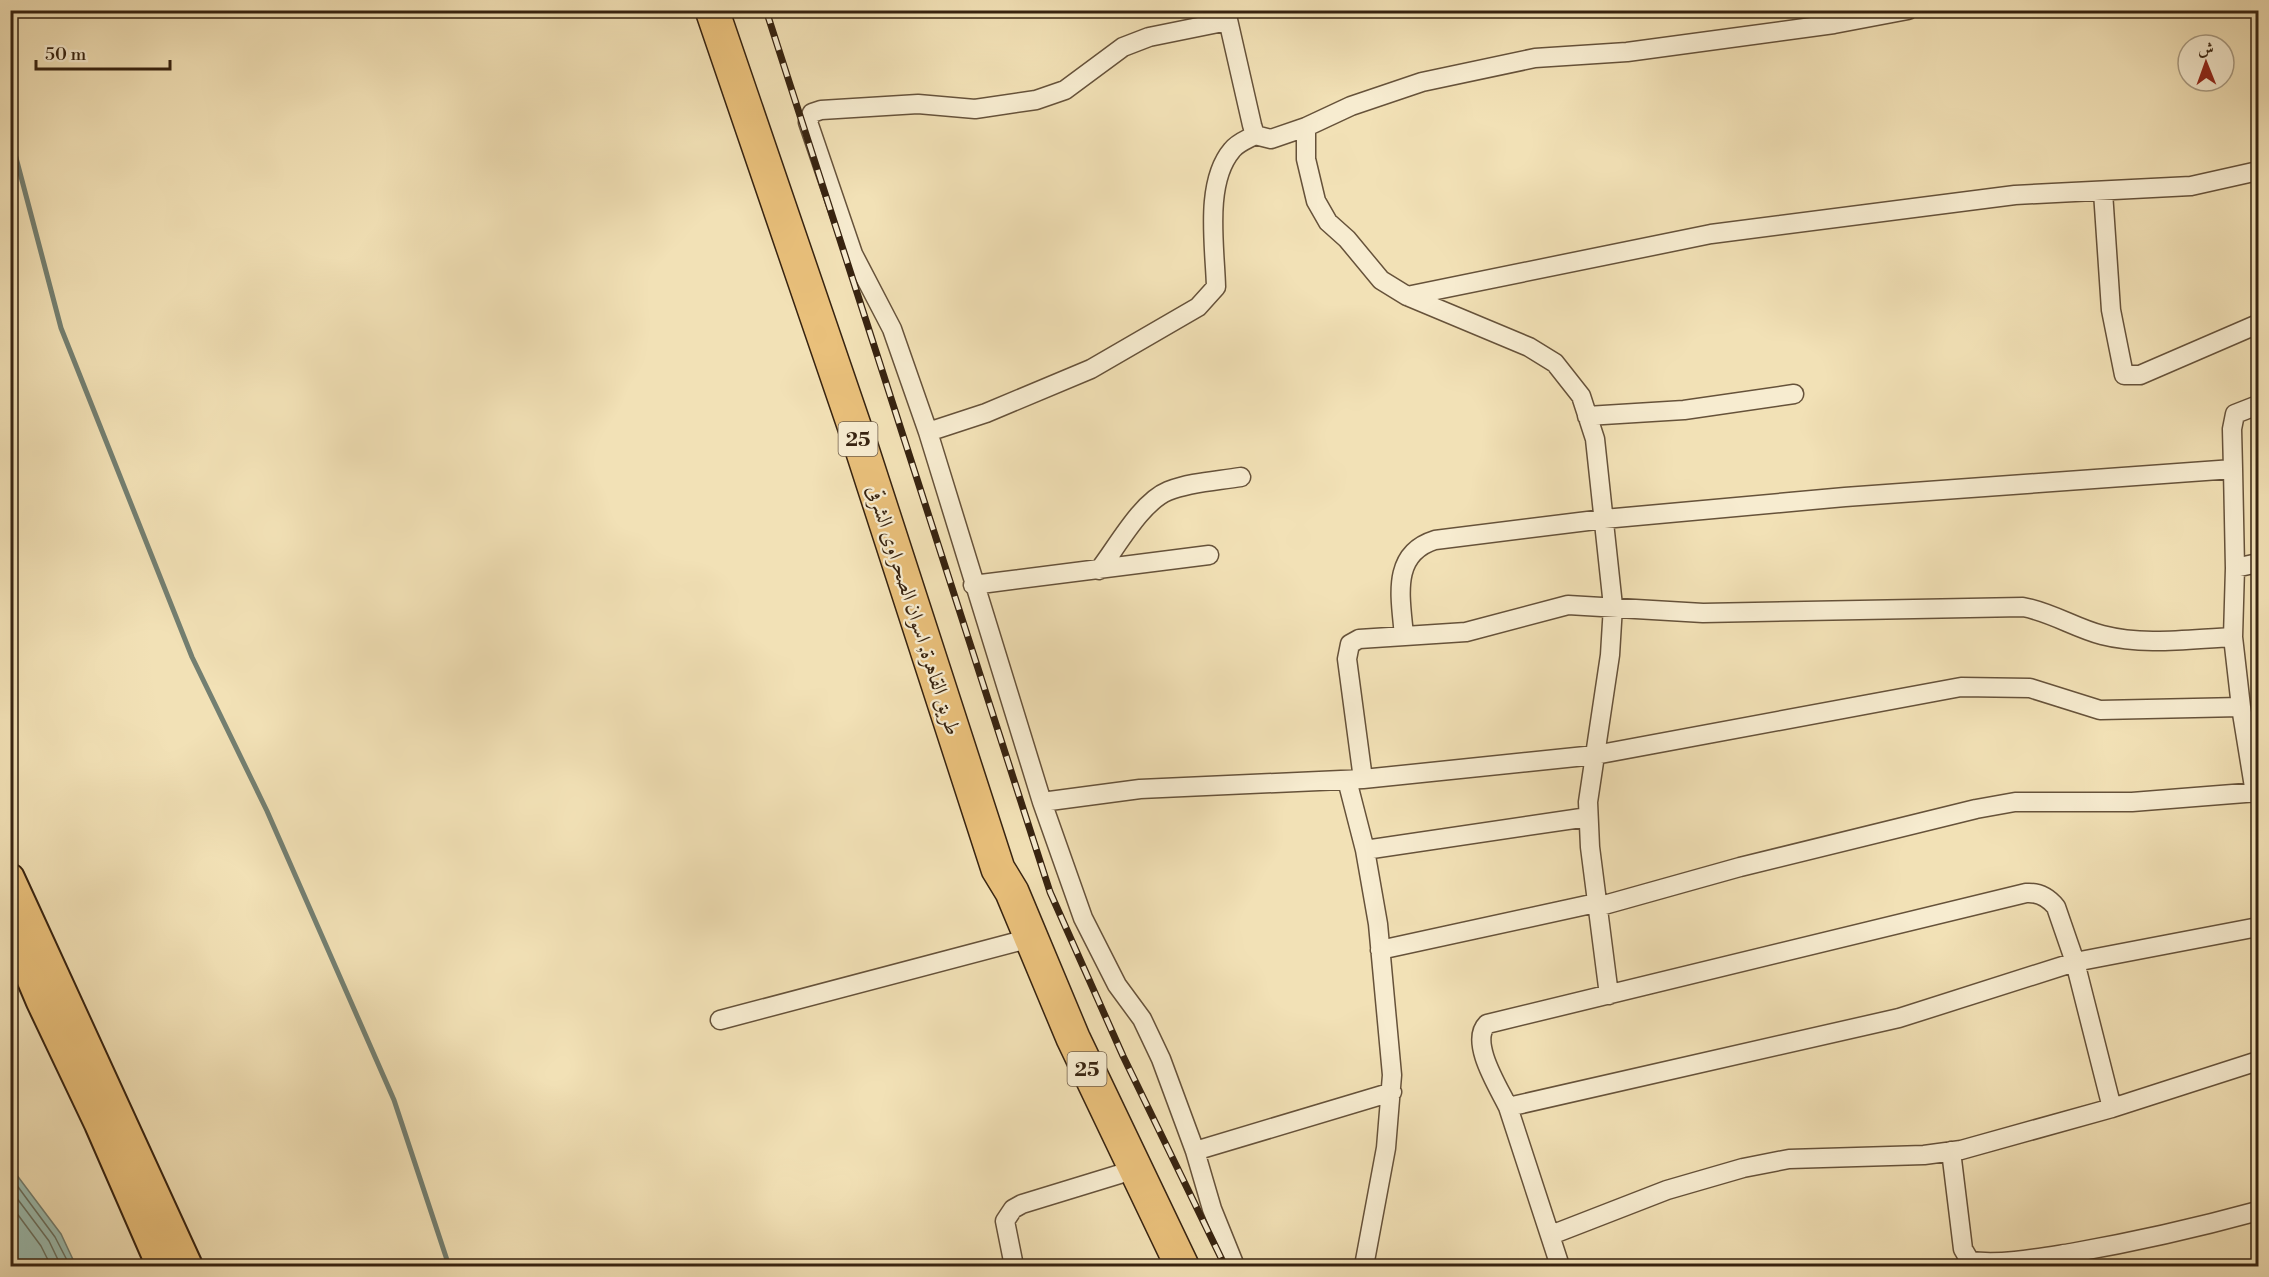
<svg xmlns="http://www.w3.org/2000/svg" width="2269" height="1277" viewBox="0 0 2269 1277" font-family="'Libre Bodoni',Amiri,serif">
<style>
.water{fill:#9bbdb1;stroke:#737f71;stroke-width:1.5}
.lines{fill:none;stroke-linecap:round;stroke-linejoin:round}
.shore{stroke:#697060;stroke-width:1.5}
.stream{stroke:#737f71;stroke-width:5}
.street-casing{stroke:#66523a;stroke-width:21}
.primary-casing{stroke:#372310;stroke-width:32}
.highway-casing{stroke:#372310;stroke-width:36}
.street{stroke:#f7ecd0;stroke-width:18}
.primary{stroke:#e9c07b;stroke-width:28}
.highway{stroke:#e9c07b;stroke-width:33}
.rail-casing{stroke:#372310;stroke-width:7}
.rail{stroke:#f7ecd0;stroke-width:4.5;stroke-dasharray:14;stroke-linecap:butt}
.labels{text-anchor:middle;stroke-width:4.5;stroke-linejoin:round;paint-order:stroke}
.shield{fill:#f7ecd0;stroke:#715f4a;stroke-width:1.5}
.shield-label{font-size:20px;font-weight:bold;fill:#372310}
.street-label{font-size:21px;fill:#372310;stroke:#f7ecd0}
</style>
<rect width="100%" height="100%" fill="#f2e1b6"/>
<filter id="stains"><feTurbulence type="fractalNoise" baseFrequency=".00333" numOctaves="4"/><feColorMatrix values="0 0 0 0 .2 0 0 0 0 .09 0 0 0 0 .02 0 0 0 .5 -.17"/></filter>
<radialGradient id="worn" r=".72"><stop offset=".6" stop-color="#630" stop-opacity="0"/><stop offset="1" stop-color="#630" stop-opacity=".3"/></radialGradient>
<path class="water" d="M10 1166 61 1234 76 1266H11Z"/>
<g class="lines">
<path class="shore" d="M10 1176 55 1237 70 1266
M10 1189 49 1241 61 1266
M10 1204 41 1246 51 1266"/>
<path class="stream" d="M10 135 61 328 192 657 267 811 394 1100 449 1266"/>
<g class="street-casing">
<path id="street" d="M1226 11 1252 125 1255 135 1271 139 1306 127 1351 106 1422 82 1535 58 1627 52 1834 24 1908 10
M1228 21 1149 37 1123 47 1065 90 1036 100 975 109 918 104 821 110 812 113 808 122 853 254 892 329 928 432 1042 802 1083 918 1117 985 1142 1019 1161 1059 1195 1151 1212 1209 1235 1266
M1306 127V159L1316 201 1328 222 1347 239 1381 280 1407 296 1529 347 1555 363 1581 396 1595 439 1613 606 1610 655 1588 802 1590 847 1609 995
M2103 192 2111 310 2124 375H2140L2258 324
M1407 296 1711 234 2015 195 2191 186 2258 171
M1587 416 1684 410 1794 394
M928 432 986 413 1091 369 1198 307 1216 287C1215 247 1204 183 1232 150 1237 143 1248 139 1255 135
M2233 469 2235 568 2258 563
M1099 570C1117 547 1141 502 1168 491 1191 482 1217 481 1241 477
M973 585 1209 555
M1404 636C1401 599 1390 554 1435 540L1604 519 1845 497 2233 469 2232 429 2235 414 2258 405
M2241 707 2255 793
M1363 779 1347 659 1350 644 1359 639 1466 632 1568 605 1703 613 2023 607C2051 612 2075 628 2102 635 2145 646 2189 639 2233 637
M1347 780 1365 850 1378 924 1392 1075 1386 1148 1364 1266
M1042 802 1140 789 1363 779 1595 755 1961 687 2030 688 2100 710 2241 707 2233 637 2235 568
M1365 850 1588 817
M1597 907 1740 867 1976 809 2015 802H2132L2258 792
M1380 950 1596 903
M720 1020 1016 942
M1508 1107C1499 1088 1469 1042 1487 1024L2026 893C2039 892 2048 897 2056 907L2075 962 2258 927
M1195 1151 1392 1092
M1951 1151 1963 1249 1970 1261C2002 1265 2039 1258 2071 1253 2134 1242 2196 1228 2258 1211
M1551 1235 1667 1190 1743 1168 1789 1159 1924 1155 1961 1150 2112 1108 2258 1061
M1014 1266 1005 1221 1013 1209 1022 1204 1120 1174
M1560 1266 1508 1107 1899 1018 2075 962 2112 1108"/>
</g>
<g class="primary-casing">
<path id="primary" d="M10 878 188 1266
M10 929 41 1002 99 1124 161 1266"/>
</g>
<g class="highway-casing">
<path id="highway" d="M712 10 859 440 998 869 1012 892 1073 1038 1182 1266"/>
</g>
<use href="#street" class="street"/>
<use href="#primary" class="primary"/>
<use href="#highway" class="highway"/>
<g class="rail-casing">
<path id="rail" d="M766 10 1050 892 1123 1056 1225 1266"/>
</g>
<use href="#rail" class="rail"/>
</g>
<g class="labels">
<g class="shield">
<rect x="838.5" y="422" width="39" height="34" rx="4.5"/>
<rect x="1067.5" y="1052" width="39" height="34" rx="4.5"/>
</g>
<g class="shield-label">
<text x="858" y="446">25</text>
<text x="1087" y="1076">25</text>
</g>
<g class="street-label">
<text transform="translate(914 610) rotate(72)" y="7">طريق القاهرة, اسوان الصحراوى الشرقى</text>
</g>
</g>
<rect width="2269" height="1277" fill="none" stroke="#f2e1b6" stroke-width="36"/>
<rect x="12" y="12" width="2245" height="1253" fill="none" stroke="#372310" stroke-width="3"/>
<rect x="18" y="18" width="2233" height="1241" fill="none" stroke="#372310" stroke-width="1.5"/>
<g transform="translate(2206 63) rotate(359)"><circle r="28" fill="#f7ecd0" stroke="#aa9c83" stroke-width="1.5"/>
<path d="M0-4.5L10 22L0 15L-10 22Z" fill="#8f2418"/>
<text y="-9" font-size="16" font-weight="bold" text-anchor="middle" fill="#372310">ش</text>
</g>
<path d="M36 60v9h134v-9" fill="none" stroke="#372310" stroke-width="3"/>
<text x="45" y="60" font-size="18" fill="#372310" stroke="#f7ecd0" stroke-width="4.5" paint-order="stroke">50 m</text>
<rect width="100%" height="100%" filter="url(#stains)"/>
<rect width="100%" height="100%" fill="url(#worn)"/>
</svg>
